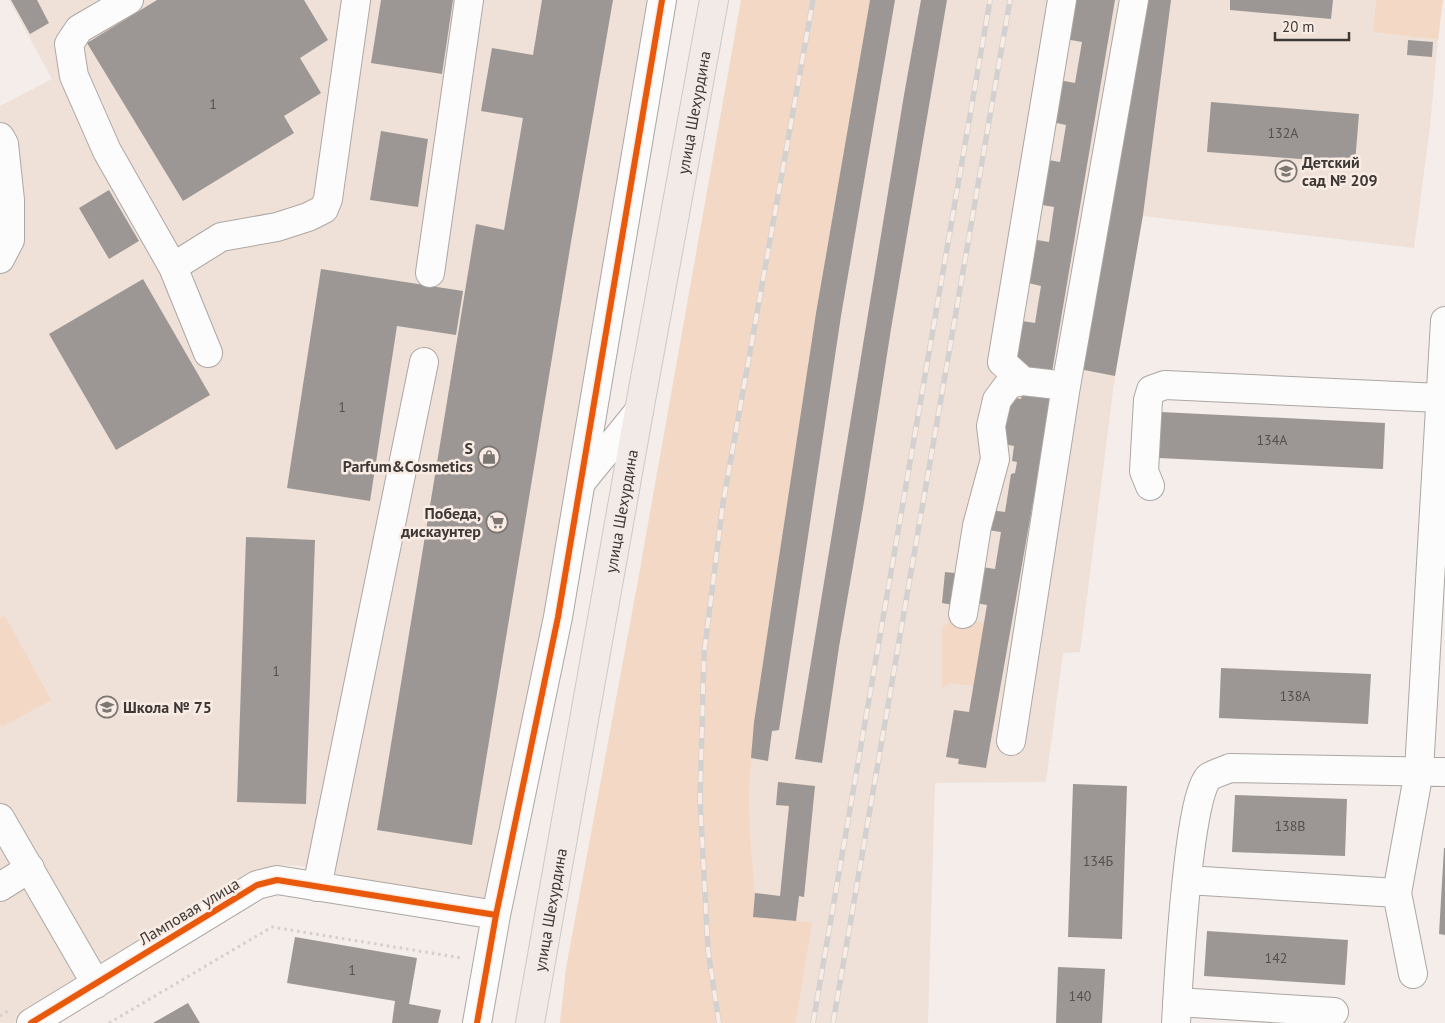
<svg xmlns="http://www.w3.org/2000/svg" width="1445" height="1023" viewBox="0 0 1445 1023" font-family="'PT Sans',sans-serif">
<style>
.built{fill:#efe1d8}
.green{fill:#f3d8c6}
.building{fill:#9c9794}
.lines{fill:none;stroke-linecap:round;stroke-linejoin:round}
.minor-casing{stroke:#aca7a4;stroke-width:30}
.major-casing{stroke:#cdc9c7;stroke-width:30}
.path{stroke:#d2cfce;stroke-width:3;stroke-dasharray:2.5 4;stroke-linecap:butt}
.minor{stroke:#fdfcfc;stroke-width:28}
.major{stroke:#f1eae6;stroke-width:28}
.rail-casing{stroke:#d3d1d0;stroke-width:5.5}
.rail{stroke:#f9ece4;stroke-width:4;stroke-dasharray:11;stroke-linecap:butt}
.cycleway-casing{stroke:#f9ece4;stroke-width:9}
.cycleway{stroke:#e8590c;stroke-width:6}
.labels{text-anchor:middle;stroke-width:5;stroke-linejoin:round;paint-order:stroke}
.number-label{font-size:14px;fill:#55504d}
.street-label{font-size:16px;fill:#3d3835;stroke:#f9ece4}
.poi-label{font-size:16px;font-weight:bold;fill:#3d3835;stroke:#f9ece4;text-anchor:start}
</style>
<rect width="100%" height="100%" fill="#f4ede9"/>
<path class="built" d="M9 0H651L503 883 491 899 468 902 301 866 281 865 254 878 14 1023H0V106L52 79Z
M870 0H1376L1373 32 1438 40 1430 127 1414 248 1143 216 1115 376 1080 652 1063 653 1046 782 935 783 928 1023H796L811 924 753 917 755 893 751 847 749 794 751 758 754 722 816 313Z"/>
<path class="green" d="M741 0H870L816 313 754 722 749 794 751 847 755 893 753 916 812 923 796 1023H560L566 968 637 586Z
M1376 0H1443L1438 40 1373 32Z
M5 616 51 700 2 727 0 723V618Z
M955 616 984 623 974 686 950 683 942 688V628Z"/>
<path class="building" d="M11 0H37L49 23 30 34Z
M157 0H304L328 40 300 58 321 93 284 116 294 133 183 201 87 43Z
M381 0H453L442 74 371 63Z
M542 0H613L571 242 472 845 377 830 476 224 504 230 523 118 481 111 492 48 533 55Z
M870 0H895L841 316 779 730 772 731 768 761 751 758 754 722 816 313Z
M921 0H947L891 329 864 502 839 647 822 763 795 759 904 95Z
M1072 0H1115L1052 372 1009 362 1016 320 1035 323 1041 286 1024 282 1031 239 1049 242 1054 207 1036 204 1043 159 1060 162 1066 125 1052 122 1059 80 1075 83 1082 42 1065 39Z
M1142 0H1171L1143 215 1115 376 1079 369Z
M1230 0H1333L1331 19 1230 10Z
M1408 40 1433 42 1432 57 1407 55Z
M1211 102 1359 114 1355 163 1207 152Z
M381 131 428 139 418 207 370 200Z
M109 190 139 241 109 259 79 208Z
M321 269 463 291 456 335 397 326 370 501 287 488Z
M143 279 210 395 116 450 49 334Z
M1022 394 1052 395 986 768 958 764 959 759 946 757 954 710 969 712 987 605 976 603 982 567 995 569 1001 532 987 530 990 510 1005 512 1011 474 1015 473 1017 462 1012 461 1014 446 997 443 1005 396 1021 399Z
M1161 412 1385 423 1383 469 1159 458Z
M246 537 315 540 306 804 237 802Z
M945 572 964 574 959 606 942 603Z
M1221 668 1371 674 1368 724 1219 718Z
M778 782 815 786 804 897 799 896 796 921 753 917 755 893 780 896 789 806 776 805Z
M1073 784 1127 786 1122 939 1068 937Z
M1235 795 1347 799 1345 856 1232 852Z
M1444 848H1445V935L1439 934Z
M1207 931 1348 940 1345 985 1204 976Z
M295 937 417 958 409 1004 441 1010 438 1023H392L395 1001 287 983Z
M1058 967 1105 969 1102 1023H1056Z
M188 1003 200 1023H153Z"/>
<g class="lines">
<g class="minor-casing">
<path id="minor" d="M129 0 79 29 69 44 74 76 107 151 173 267 208 353
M0 137 4 144 10 200V240L0 259
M173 267 221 237 277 227 308 217 324 209 328 199 356 0
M430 273 469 0
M1023 381 1002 362 1062 0
M583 480 639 411
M1150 486 1144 471 1148 400 1151 390 1165 385 1440 398
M963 614 977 526 995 459 991 426 997 400 1009 384 1023 381 1066 386
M1011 741 1066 386 1134 0
M0 818 96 984
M1187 880 1397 893
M0 887 30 868
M317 887 424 362
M1413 974 1397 893 1419 771 1445 321
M1177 1002 1334 1012
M31 1023 257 885 277 880 496 915
M477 1023 496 915 558 617 662 0
M1176 1023C1178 987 1188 794 1209 777 1215 773 1224 771 1230 768L1445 772"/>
</g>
<g class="major-casing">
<g id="major">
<path id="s1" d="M530 1023 639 411 714 0"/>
</g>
</g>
<path class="path" d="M0 1016 8 1011
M109 1023 272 927 462 958"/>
<use href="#minor" class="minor"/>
<use href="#major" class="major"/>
<g class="rail-casing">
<path id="rail" d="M719 1023 708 950 700 799 704 654 723 503 813 0
M813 1023 990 0
M833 1023 1010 0"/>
</g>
<use href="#rail" class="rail"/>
<g class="cycleway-casing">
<path id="cycleway" d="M31 1023 257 885 277 880 496 915
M477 1023 496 915 558 617 662 0"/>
</g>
<use href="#cycleway" class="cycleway"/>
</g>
<defs>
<g id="school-ring" transform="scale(1.125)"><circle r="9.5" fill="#f9ece4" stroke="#7d7774" stroke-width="1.5"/><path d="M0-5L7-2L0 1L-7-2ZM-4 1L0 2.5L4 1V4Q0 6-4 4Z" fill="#7d7774"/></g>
<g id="shop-ring" transform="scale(1.125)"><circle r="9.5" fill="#f9ece4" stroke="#7d7774" stroke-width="1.5"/><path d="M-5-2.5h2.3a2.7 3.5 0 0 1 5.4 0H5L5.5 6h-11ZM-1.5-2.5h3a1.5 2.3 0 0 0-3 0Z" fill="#7d7774"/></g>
<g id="supermarket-ring" transform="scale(1.125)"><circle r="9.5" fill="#f9ece4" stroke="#7d7774" stroke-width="1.5"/><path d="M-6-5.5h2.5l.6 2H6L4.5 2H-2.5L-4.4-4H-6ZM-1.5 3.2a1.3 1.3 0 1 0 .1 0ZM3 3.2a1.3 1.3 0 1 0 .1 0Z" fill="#7d7774"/></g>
</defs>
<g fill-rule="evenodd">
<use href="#school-ring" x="1286" y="171"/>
<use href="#shop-ring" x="489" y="457"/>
<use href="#supermarket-ring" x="497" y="522"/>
<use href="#school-ring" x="107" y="707"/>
</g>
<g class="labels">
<g class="number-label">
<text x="213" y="109">1</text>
<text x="1283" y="138">132А</text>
<text x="342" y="412">1</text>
<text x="1272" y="445">134А</text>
<text x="276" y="676">1</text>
<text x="1295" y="701">138А</text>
<text x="1290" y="831">138В</text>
<text x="1098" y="866">134Б</text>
<text x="1276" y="963">142</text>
<text x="352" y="975">1</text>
<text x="1080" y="1001">140</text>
</g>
<g class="street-label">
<text dy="6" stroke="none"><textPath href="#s1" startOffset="925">улица Шехурдина</textPath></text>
<text dy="6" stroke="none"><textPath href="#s1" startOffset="520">улица Шехурдина</textPath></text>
<text dy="6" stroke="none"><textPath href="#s1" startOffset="115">улица Шехурдина</textPath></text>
<text transform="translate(189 911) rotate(-31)" y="6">Ламповая улица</text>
</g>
<g class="poi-label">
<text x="1302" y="168">Детский<tspan x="1302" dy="18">сад № 209</tspan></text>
<text x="473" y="454" text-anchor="end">S<tspan x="473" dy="18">Parfum&amp;Cosmetics</tspan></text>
<text x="481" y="519" text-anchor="end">Победа,<tspan x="481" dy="18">дискаунтер</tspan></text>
<text x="123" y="713">Школа № 75</text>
</g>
</g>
<path d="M1275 32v8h74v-8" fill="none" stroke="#3d3835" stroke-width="2.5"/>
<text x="1282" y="32" font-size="15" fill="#3d3835" stroke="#f9ece4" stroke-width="4" paint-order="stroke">20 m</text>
</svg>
